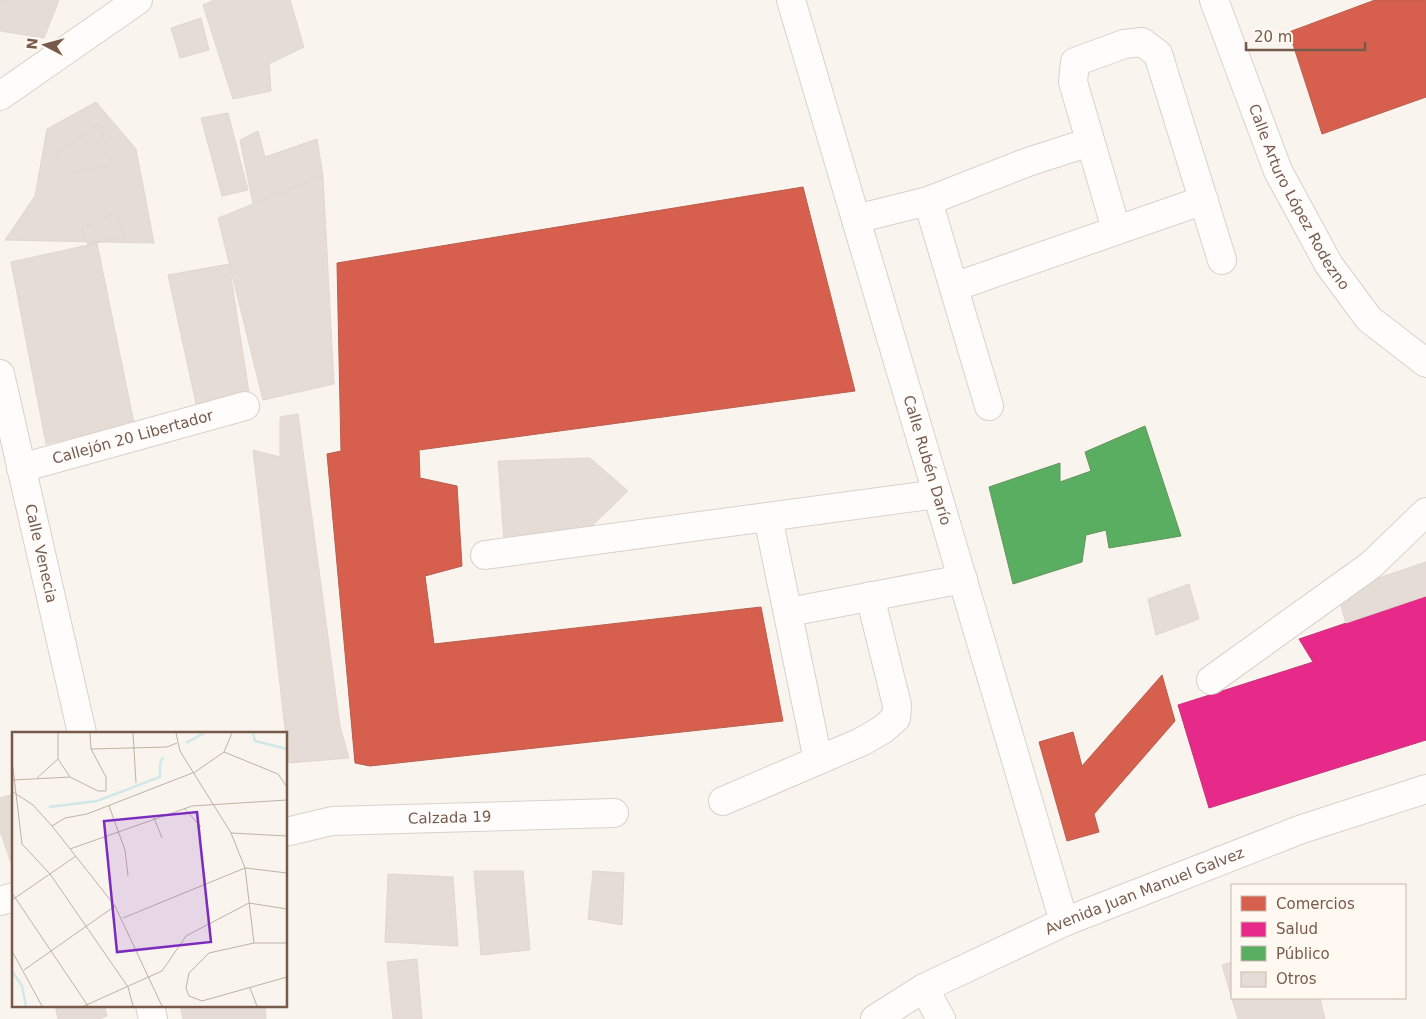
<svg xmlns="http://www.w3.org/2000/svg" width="1426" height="1019" viewBox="0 0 1426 1019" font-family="'DejaVu Sans',sans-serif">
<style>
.shops{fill:#d6604d;stroke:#ba5e4d}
.health{fill:#e7298a;stroke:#c63877}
.public{fill:#5aae61;stroke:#63955b}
.building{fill:#e5dcd5;stroke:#e2d7d0}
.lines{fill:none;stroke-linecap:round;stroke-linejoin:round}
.minor-casing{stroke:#d8d1cc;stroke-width:30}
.minor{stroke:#fefdfc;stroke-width:28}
.labels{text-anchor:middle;stroke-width:5;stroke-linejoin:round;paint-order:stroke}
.street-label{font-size:15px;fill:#785a4c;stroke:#fff9f1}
.inset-river{fill:none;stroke:#d0e8e9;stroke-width:2.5}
.inset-road{fill:none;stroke:#c1b1a8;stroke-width:1}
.view{fill:#7b2cbf;fill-opacity:0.15;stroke:#7b2cbf;stroke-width:2.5}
.inset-edge{fill:none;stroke:#785a4c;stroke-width:2.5}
</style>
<rect width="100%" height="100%" fill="#f9f4ee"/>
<path class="shops" d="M1375 0H1426V97L1322 134 1289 32Z
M803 187 855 391 419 450 420 478 457 486 462 566 425 576 434 644 761 607 783 721 370 766 355 763 327 454 341 451 337 263Z
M1162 675 1175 721 1094 814 1099 832 1067 841 1039 742 1073 732 1082 766Z"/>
<path class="health" d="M1426 596V740L1209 808 1178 705 1313 662 1299 639Z"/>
<path class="public" d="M1145 426 1181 536 1109 548 1106 530 1086 535 1082 562 1013 584 989 487 1060 463V482L1091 471 1085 452Z"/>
<path class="building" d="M0 0H59L44 38 0 31Z
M214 0H290L304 47 269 64 271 91 233 99 203 5Z
M201 18 209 50 180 58 171 28Z
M96 102 136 149 154 243 5 240 35 196 47 129Z
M228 113 248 190 222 196 201 118Z
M99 124 112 165 62 174 55 154Z
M258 131 265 157 317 139 323 176 253 204 240 140Z
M323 176 334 384 263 400 218 218Z
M116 213 125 236 88 245 82 228Z
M97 243 134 423 46 444 11 262Z
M229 264 251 405 197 408 168 275Z
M298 414 340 726 349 758 289 763 253 450 280 457V417Z
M590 458 628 491 588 530 504 541 498 461Z
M1426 562V596L1346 623 1337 592Z
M1189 584 1199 619 1156 635 1148 599Z
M14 794V862L11 863 0 831V798Z
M474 871H523L530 950 481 955Z
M593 871 624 873 622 925 588 919Z
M388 874 453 877 458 946 385 942Z
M417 959 422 1019H393L387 962Z
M1232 962V998H1320L1325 1019H1238L1222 965Z
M55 1005H104L107 1016 99 1019H58Z
M180 1005H265L266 1019H183Z"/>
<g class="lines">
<g class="minor-casing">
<g id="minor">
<path id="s1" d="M791 0 1064 922"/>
<path id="s2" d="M1214 0 1278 171 1329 265 1369 319 1426 363"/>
<path d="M0 96 138 0"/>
<path d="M928 201 989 406"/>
<path d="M856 219 928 201 1028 162 1090 142"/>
<path d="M1116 229 1073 82 1075 62 1124 44 1142 42 1158 54 1222 260"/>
<path d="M954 287 1204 200"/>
<path id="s3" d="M0 374 82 733"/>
<path id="s4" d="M21 468 245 406"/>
<path d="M768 517 818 760"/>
<path d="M485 555 937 494"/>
<path d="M789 612 963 579"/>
<path d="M1211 680 1371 565 1426 512"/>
<path d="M723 801 861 742 882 730 896 718 897 705 870 596"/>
<path id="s5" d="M286 832 332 821 614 813"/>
<path d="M0 901 14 897"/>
<path d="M924 988 941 1019"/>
<path d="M150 1005 153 1019"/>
<path id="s6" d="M875 1019 924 988 1064 922 1302 829 1426 789"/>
</g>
</g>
<use href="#minor" class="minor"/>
</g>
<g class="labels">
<g class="street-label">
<text dy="5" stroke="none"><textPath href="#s2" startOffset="215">Calle Arturo López Rodezno</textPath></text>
<text dy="5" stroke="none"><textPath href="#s4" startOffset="116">Callejón 20 Libertador</textPath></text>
<text dy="5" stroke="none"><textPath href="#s1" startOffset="480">Calle Rubén Darío</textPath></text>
<text dy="5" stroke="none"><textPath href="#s3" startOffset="184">Calle Venecia</textPath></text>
<text dy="5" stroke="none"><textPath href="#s5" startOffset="165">Calzada 19</textPath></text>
<text dy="5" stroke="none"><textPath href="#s6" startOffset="299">Avenida Juan Manuel Galvez</textPath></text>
</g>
</g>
<g transform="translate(12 732)">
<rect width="275" height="275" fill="#f9f4ee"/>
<path class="inset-river" d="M241 1 243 9 275 17M174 11 192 1M37 75 85 69 148 45V32L151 25M0 239 10 254 14 274"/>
<path class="inset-road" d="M46 1V27L58 45M121 1 124 51M164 1 168 19 219 101 233 136 242 211M79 17 155 15 165 11M212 20 220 1M0 28 10 112 38 142 116 255 121 274M25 46 46 27M1 48 58 45 86 59H94V45L79 17 78 1M1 60 21 73 40 94 103 174 150 274M97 74 113 118 116 144M172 76 189 95M142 86 150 106M40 94 53 86 75 82 183 40 212 20 266 42 275 55M219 101 275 104M58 117 180 74 275 68M0 161 76 274M0 168 64 124M111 186 233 136 275 141M275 211H242L197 221 177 241 174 256 177 264 190 269 275 245M0 219 30 274M12 238 103 174M238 256 245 274M72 274 150 239 174 204 237 171 275 177"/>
<path class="view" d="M185 80 199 210 105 220 92 89Z"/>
<rect width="275" height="275" class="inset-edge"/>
</g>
<rect x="1231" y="884" width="175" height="115" fill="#fff9f1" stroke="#c9b9af"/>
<rect x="1241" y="896" width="25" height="15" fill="#d6604d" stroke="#c9b9af"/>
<text x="1276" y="909" font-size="15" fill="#785a4c">Comercios</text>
<rect x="1241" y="922" width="25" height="15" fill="#e7298a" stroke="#c9b9af"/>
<text x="1276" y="934" font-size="15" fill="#785a4c">Salud</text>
<rect x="1241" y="946" width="25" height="15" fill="#5aae61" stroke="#c9b9af"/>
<text x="1276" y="959" font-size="15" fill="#785a4c">Público</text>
<rect x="1241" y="972" width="25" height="15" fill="#e5dcd5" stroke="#c9b9af"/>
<text x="1276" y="984" font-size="15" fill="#785a4c">Otros</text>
<g transform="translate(45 45) rotate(276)" stroke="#fff9f1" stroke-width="4" paint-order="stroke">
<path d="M0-4L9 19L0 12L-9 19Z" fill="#785a4c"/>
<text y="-8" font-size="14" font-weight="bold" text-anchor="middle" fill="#785a4c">N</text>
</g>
<path d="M1246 42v8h119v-8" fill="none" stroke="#785a4c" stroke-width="2.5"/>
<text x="1254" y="42" font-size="15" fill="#785a4c" stroke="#fff9f1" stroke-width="4" paint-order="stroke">20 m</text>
</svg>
